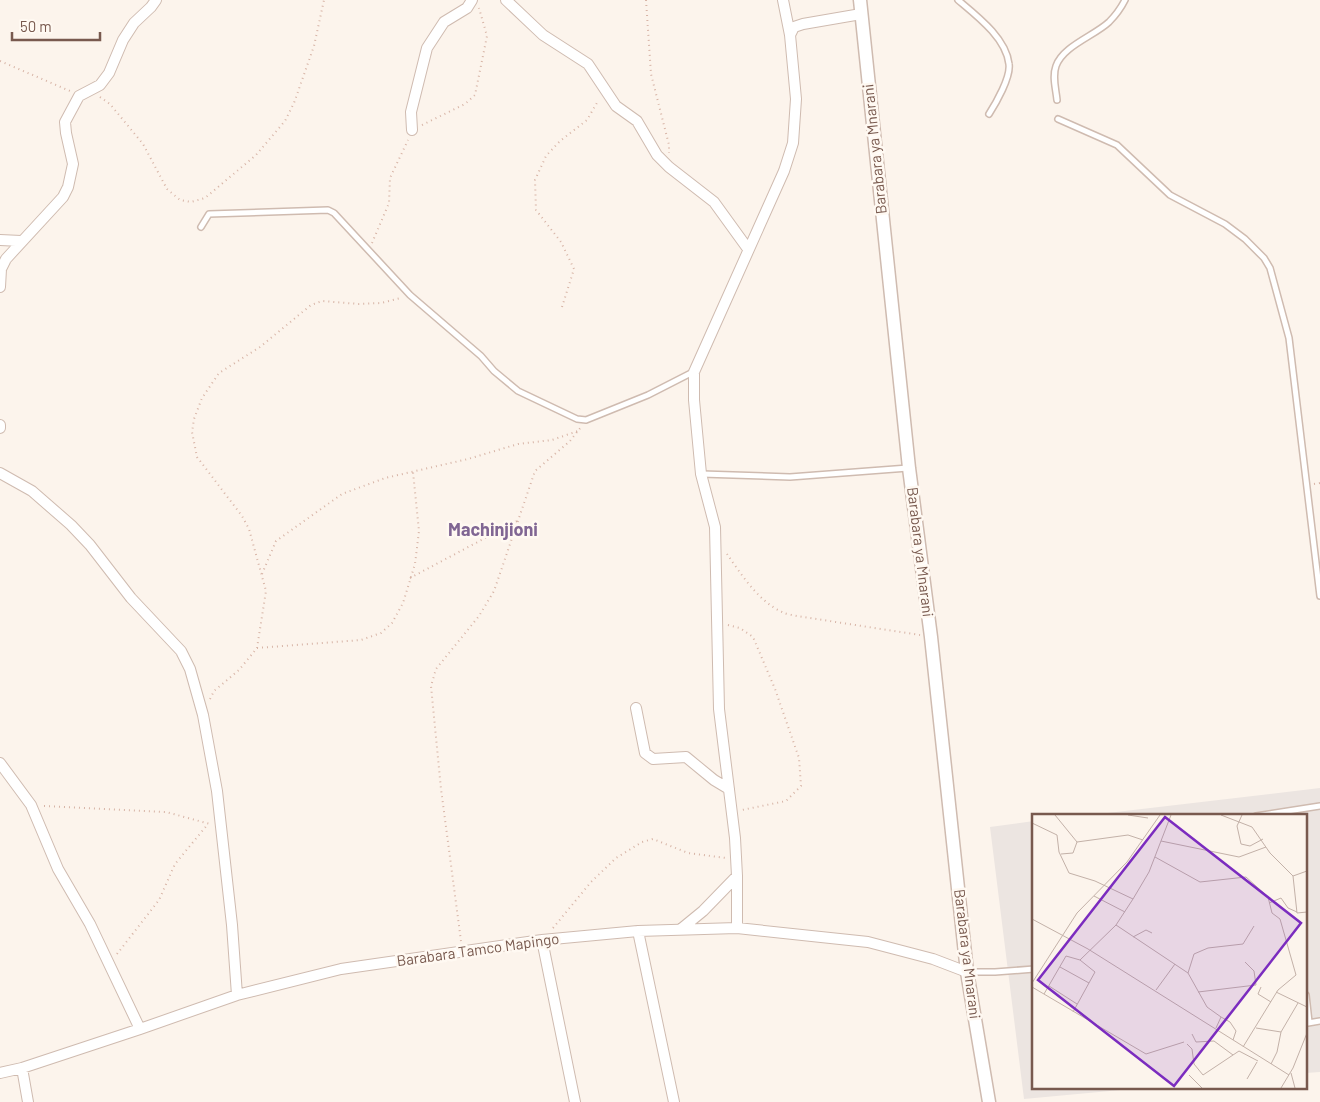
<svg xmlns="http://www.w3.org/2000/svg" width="1320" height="1102" viewBox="0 0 1320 1102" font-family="Barlow,sans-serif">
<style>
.industrial{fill:#ece5e1}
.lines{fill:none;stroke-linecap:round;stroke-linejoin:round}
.service-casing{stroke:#cfbbb0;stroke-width:8}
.minor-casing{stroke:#cfbbb0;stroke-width:12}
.tertiary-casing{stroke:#cfbbb0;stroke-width:15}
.path{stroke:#d7b4a6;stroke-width:2;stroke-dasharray:1 4;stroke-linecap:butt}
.service{stroke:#fff;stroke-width:5}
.minor{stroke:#fff;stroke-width:10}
.tertiary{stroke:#fff;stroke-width:12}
.labels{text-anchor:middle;stroke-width:5;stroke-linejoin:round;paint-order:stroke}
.street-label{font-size:15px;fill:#78594e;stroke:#fff9f2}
.quarter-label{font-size:18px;font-weight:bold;fill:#806693;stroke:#fff9f2}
.inset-road{fill:none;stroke:#c3b1a8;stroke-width:1}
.view{fill:#7b2cbf;fill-opacity:0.15;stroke:#7b2cbf;stroke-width:2.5}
.inset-edge{fill:none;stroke:#78594e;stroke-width:2.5}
</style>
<rect width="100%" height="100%" fill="#fcf4ec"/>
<path class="industrial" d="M1320 788V1072L1306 1073V816H1082Z
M1034 821V1088H1142L1024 1099 990 827Z"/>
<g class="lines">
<g class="service-casing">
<path id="service" d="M958 0C977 16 1006 38 1009 64 1011 77 996 103 989 114
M1057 100C1056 89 1052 77 1056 66 1063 46 1094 36 1109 22 1115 16 1121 8 1125 0
M1058 119 1117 145 1170 195 1225 224 1245 239 1264 258 1270 268 1289 338 1320 596
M201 227 209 214 328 210 334 213 410 295 481 356 494 371 518 391 577 419 586 420 648 395 693 372
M702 474 790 477 908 468
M1256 816 1320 806
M967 972H995L1034 969
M1306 995 1309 1022
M1308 1023 1320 1021"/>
</g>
<g class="minor-casing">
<path id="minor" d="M506 0 543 35 588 64 616 106 637 121 657 155 669 167 714 202 748 249
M783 0 790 35
M412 130 411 112 427 48 444 22 467 8 472 0
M0 240 21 241
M0 287 1 269 6 259 63 197 68 187 73 164 66 133 65 122 79 96 100 85 109 73 123 40 134 23 151 7 156 0
M0 425V428
M0 473 32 491 71 525 90 545 131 598 181 651 190 669 203 715 217 791 232 925 237 995
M636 708 645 753 653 759 686 757 714 780 729 789
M0 763 31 805 58 869 90 924 140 1029
M737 928V876L735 838 719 709 715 527 701 474 694 400V372L784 171 793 143 796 99 790 35 794 27 803 24 861 14
M681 929 703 911 737 876
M638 931 674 1102
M542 940 575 1102
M22 1068 28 1102
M0 1073 22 1068 140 1029 237 995 341 969 542 940 638 931 737 928 868 942 933 959 967 972"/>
</g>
<g class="tertiary-casing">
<path id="tertiary" d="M860 0 909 468 931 637 967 972 989 1102"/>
</g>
<path class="path" d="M646 0 651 74 669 145V153
M0 61 70 91
M100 97 110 104 143 144 167 189 180 200 191 202 205 198 256 155 285 121 294 103 314 46 324 0
M422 125 465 104 475 95 487 36 479 8
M372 243 389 203 390 178 408 140
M562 307 574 269 561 242 536 210 535 180 546 156 560 141 587 120 598 101
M1314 484 1320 483
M727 554C741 574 758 601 782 612 786 614 792 615 797 616L920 635
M262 574 276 541 342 494 385 478 468 459 518 444 552 440 578 431
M410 578 519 520
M728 625 740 628 753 637 775 689 799 758 801 786 786 801 742 810
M257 648 361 640 381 633 392 623 403 603 415 564 419 531 413 472
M210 699 214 691 239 670 257 648 266 591 249 529 242 516 197 457 192 432 194 419 202 398 219 373 260 347 311 305 322 301 359 304 381 303 401 298
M44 806 166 812 210 824
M553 928 591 882 616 858 642 842 653 839 688 853 726 858
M461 941 441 789 431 686 436 669 479 616 494 591 535 471 570 441 581 427
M117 954 159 900 175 864 208 824"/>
<use href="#service" class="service"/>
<use href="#minor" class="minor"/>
<use href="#tertiary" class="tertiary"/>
</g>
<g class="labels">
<g class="street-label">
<text transform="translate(875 149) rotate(-96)" y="5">Barabara ya Mnarani</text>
<text transform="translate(920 552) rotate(83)" y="5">Barabara ya Mnarani</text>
<text transform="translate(478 950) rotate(-8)" y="5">Barabara Tamco Mapingo</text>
<text transform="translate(967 954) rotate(83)" y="5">Barabara ya Mnarani</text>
</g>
<g class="quarter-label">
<text x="493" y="536">Machinjioni</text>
</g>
</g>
<g transform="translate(1032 814)">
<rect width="275" height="275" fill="#fcf4ec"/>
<path class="inset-road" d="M23 1 45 28 96 21 111 26M96 1 116 4M189 1 220 13 238 39 261 62 275 57M210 1 205 12 209 30 218 32 231 25M0 9 25 21 27 38 37 59 63 67 101 85M129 27 207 43 234 33M29 40 41 39 45 28M123 43 168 68 214 63 236 83 240 99 248 105 264 161 246 176 211 233M261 62 265 99 275 98M62 82 93 98M237 89 249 84 256 94 265 98M0 105 56 135 257 261M84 111 156 159 175 193 189 203 184 214M101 123 114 116 120 119M48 146 84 111 101 85 117 58 139 1M28 153 57 169M156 159 162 140 176 134 211 130 222 112M0 169 45 99 95 48 128 1M17 172 45 190M0 173 114 240 152 228M229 173 226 180 239 188M124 176 143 150M166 178 224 171 222 157 213 148M244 178 275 193M12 180 34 142 48 146 63 158 41 198M189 203 198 208 204 217 201 226M224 214 249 218M160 220 164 228 182 227 201 241M155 230 160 235 162 250 171 261 207 237 226 247M239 250 245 238 249 218 266 189M259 259 263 274M157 261 170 274M215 265 225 248M249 274 261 254 275 219"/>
<path class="view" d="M133 3 269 109 142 272 6 166Z"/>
<rect width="275" height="275" class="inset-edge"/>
</g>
<path d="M12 32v8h88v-8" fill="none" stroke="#78594e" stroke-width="2.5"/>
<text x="20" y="32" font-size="15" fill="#78594e" stroke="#fff9f2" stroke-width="4" paint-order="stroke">50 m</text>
</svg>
